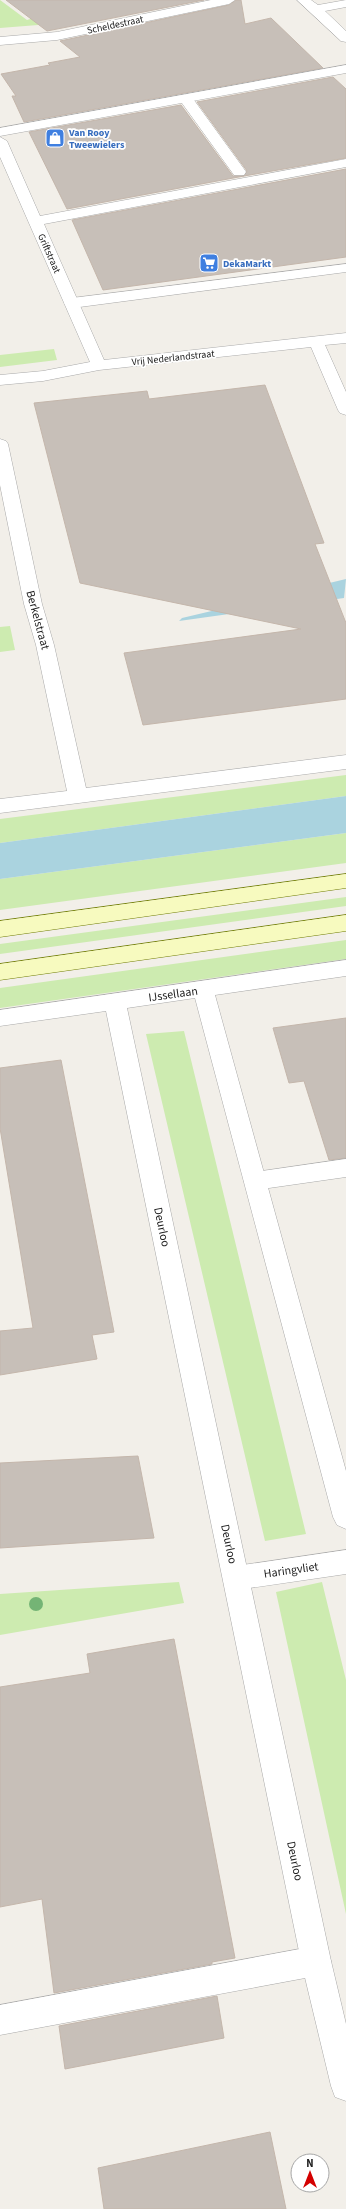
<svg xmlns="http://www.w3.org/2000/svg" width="346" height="2209" viewBox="0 0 346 2209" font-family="'Source Sans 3',sans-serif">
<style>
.grass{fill:#cdebb0}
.water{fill:#aad3df}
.building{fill:#c7bfb8;stroke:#c4b6ab}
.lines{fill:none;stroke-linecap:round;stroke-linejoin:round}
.service-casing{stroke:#a9a9a9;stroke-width:1}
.pedestrian-casing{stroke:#a9a9a9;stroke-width:1}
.minor-casing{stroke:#a9a9a9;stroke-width:1}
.secondary-casing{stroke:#707d05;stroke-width:1}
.service{fill:#fff;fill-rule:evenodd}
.pedestrian{fill:#fff;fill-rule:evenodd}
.minor{fill:#fff;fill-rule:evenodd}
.secondary{fill:#f7fabf;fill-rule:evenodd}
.tree{fill:#74b475}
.labels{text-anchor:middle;stroke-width:3.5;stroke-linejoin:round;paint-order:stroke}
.far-street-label{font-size:10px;fill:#222;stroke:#fff}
.far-shop-label{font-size:10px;font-weight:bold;fill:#366cbe;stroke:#fff;text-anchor:start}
.street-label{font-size:12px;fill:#222;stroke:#fff}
</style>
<rect width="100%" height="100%" fill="#f2efe9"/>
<path class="grass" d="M0 0 27 20 91 0H124L38 25 0 28Z
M54 349 57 360 0 367V355Z
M10 626 15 650 0 652V627Z
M346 775V796L0 843V819Z
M346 833V863L0 910V879Z
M346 897V906L0 954V944Z
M346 940V959L0 1008V988Z
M184 1031 306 1534 265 1541 146 1034Z
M179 1582 184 1603 0 1635V1594Z
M322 1582 346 1680V1914L276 1592Z"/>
<path class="water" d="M346 579 344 598 179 621 182 618Z
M346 796V833L0 879V843Z"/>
<path class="building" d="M6 0H204L47 31Z
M236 0H241L245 24 271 18 323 68 24 122 12 96H16L1 74 50 65 48 63 80 57 60 41 229 5Z
M333 77 346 89V158L244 176 247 171 197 102Z
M181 105 233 176H244L67 209 29 132Z
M346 169V257L103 290 72 220Z
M265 385 324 543 315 544 346 623V699L143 725 124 653 301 629 80 583 34 403 147 391 149 399Z
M346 1018V1158L329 1160 304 1081 289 1083 273 1028Z
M61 1060 114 1332 92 1335 97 1359 0 1375V1331L33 1328 0 1128V1068Z
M138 1456 154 1538 0 1548V1463Z
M174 1639 235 1958 212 1962V1964L54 1993 42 1899 0 1907V1687L90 1673 87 1654Z
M217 1996 224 2038 65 2069 59 2026Z
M270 2132 286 2209H104L98 2168Z"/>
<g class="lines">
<g class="service-casing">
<path id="service" d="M186 95 191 96 244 169 246 172 244 175H234L179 99Z
M346 1159V1177L255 1190 247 1188 244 1181 247 1174 255 1172Z
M316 1946 326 1951 331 1961 326 1971 316 1976 0 2035V2005Z"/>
</g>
<g class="pedestrian-casing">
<path id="pedestrian" d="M346 264V272L72 308 67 306 64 303 67 300 72 298Z
M346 1550V1574L236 1590 227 1587 223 1578 227 1569 236 1566Z"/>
</g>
<g class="minor-casing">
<path id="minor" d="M211 0H235L229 4 57 40 0 45V37L57 32Z
M297 0H311L318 5 346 0V7L325 11 346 31V42L341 41Z
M346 65V73L0 136V128Z
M0 137 7 141 40 216 346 159V167L44 224 104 360 346 333V343L325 345 346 392V415L340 413 338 410 311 347 99 370 43 381 0 385V375L43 371 90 362 0 157Z
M0 439 6 441 8 444 42 604 54 645 86 788 346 755V769L0 813V799L67 791 36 645 24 604 0 485Z
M346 960V976L215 995 346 1471V1529L337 1525 333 1517 195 998 127 1008 331 1961 346 2024V2101L335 2097 331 2086 301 1961 106 1011 0 1026V1010Z"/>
</g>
<g class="secondary-casing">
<path id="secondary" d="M346 874V888L0 937V921Z
M346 915V931L0 980V964Z"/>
</g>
<use href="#service" class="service"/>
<use href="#pedestrian" class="pedestrian"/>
<use href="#minor" class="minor"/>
<use href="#secondary" class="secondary"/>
</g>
<circle class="tree" cx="36" cy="1604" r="7"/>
<defs>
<g id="shop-square" transform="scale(1)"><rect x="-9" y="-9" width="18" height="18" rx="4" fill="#3f7fe0" stroke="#fff"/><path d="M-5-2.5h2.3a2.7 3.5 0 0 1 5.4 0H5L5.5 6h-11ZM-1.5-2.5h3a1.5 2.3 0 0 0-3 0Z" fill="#fff"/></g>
<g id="supermarket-square" transform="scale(1)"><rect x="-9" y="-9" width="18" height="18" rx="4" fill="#3f7fe0" stroke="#fff"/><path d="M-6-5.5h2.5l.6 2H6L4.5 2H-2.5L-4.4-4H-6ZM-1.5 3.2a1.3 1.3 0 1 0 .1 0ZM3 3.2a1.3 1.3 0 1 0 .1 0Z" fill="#fff"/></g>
</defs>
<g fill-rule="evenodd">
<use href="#shop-square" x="55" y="138"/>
<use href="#supermarket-square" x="209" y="263"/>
</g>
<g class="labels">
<g class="far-street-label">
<text transform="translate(115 24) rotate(-12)" y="4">Scheldestraat</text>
<text transform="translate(50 253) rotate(66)" y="4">Griftstraat</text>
<text transform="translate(173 357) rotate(-6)" y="4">Vrij Nederlandstraat</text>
</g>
<g class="far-shop-label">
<text x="69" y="136">Van Rooy<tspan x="69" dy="12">Tweewielers</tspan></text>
<text x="223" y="267">DekaMarkt</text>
</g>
<g class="street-label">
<text transform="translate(38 620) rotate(75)" y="4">Berkelstraat</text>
<text transform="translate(173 994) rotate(-8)" y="4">IJssellaan</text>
<text transform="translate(162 1227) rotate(78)" y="4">Deurloo</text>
<text transform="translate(229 1544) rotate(78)" y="4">Deurloo</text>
<text transform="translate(291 1570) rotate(-8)" y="4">Haringvliet</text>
<text transform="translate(295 1861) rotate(78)" y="4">Deurloo</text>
</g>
</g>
<g transform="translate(310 2173)"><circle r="19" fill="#ffffff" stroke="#a7a7a7"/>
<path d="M0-3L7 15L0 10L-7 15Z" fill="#d40000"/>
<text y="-6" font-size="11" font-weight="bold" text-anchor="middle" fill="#222222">N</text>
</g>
</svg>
